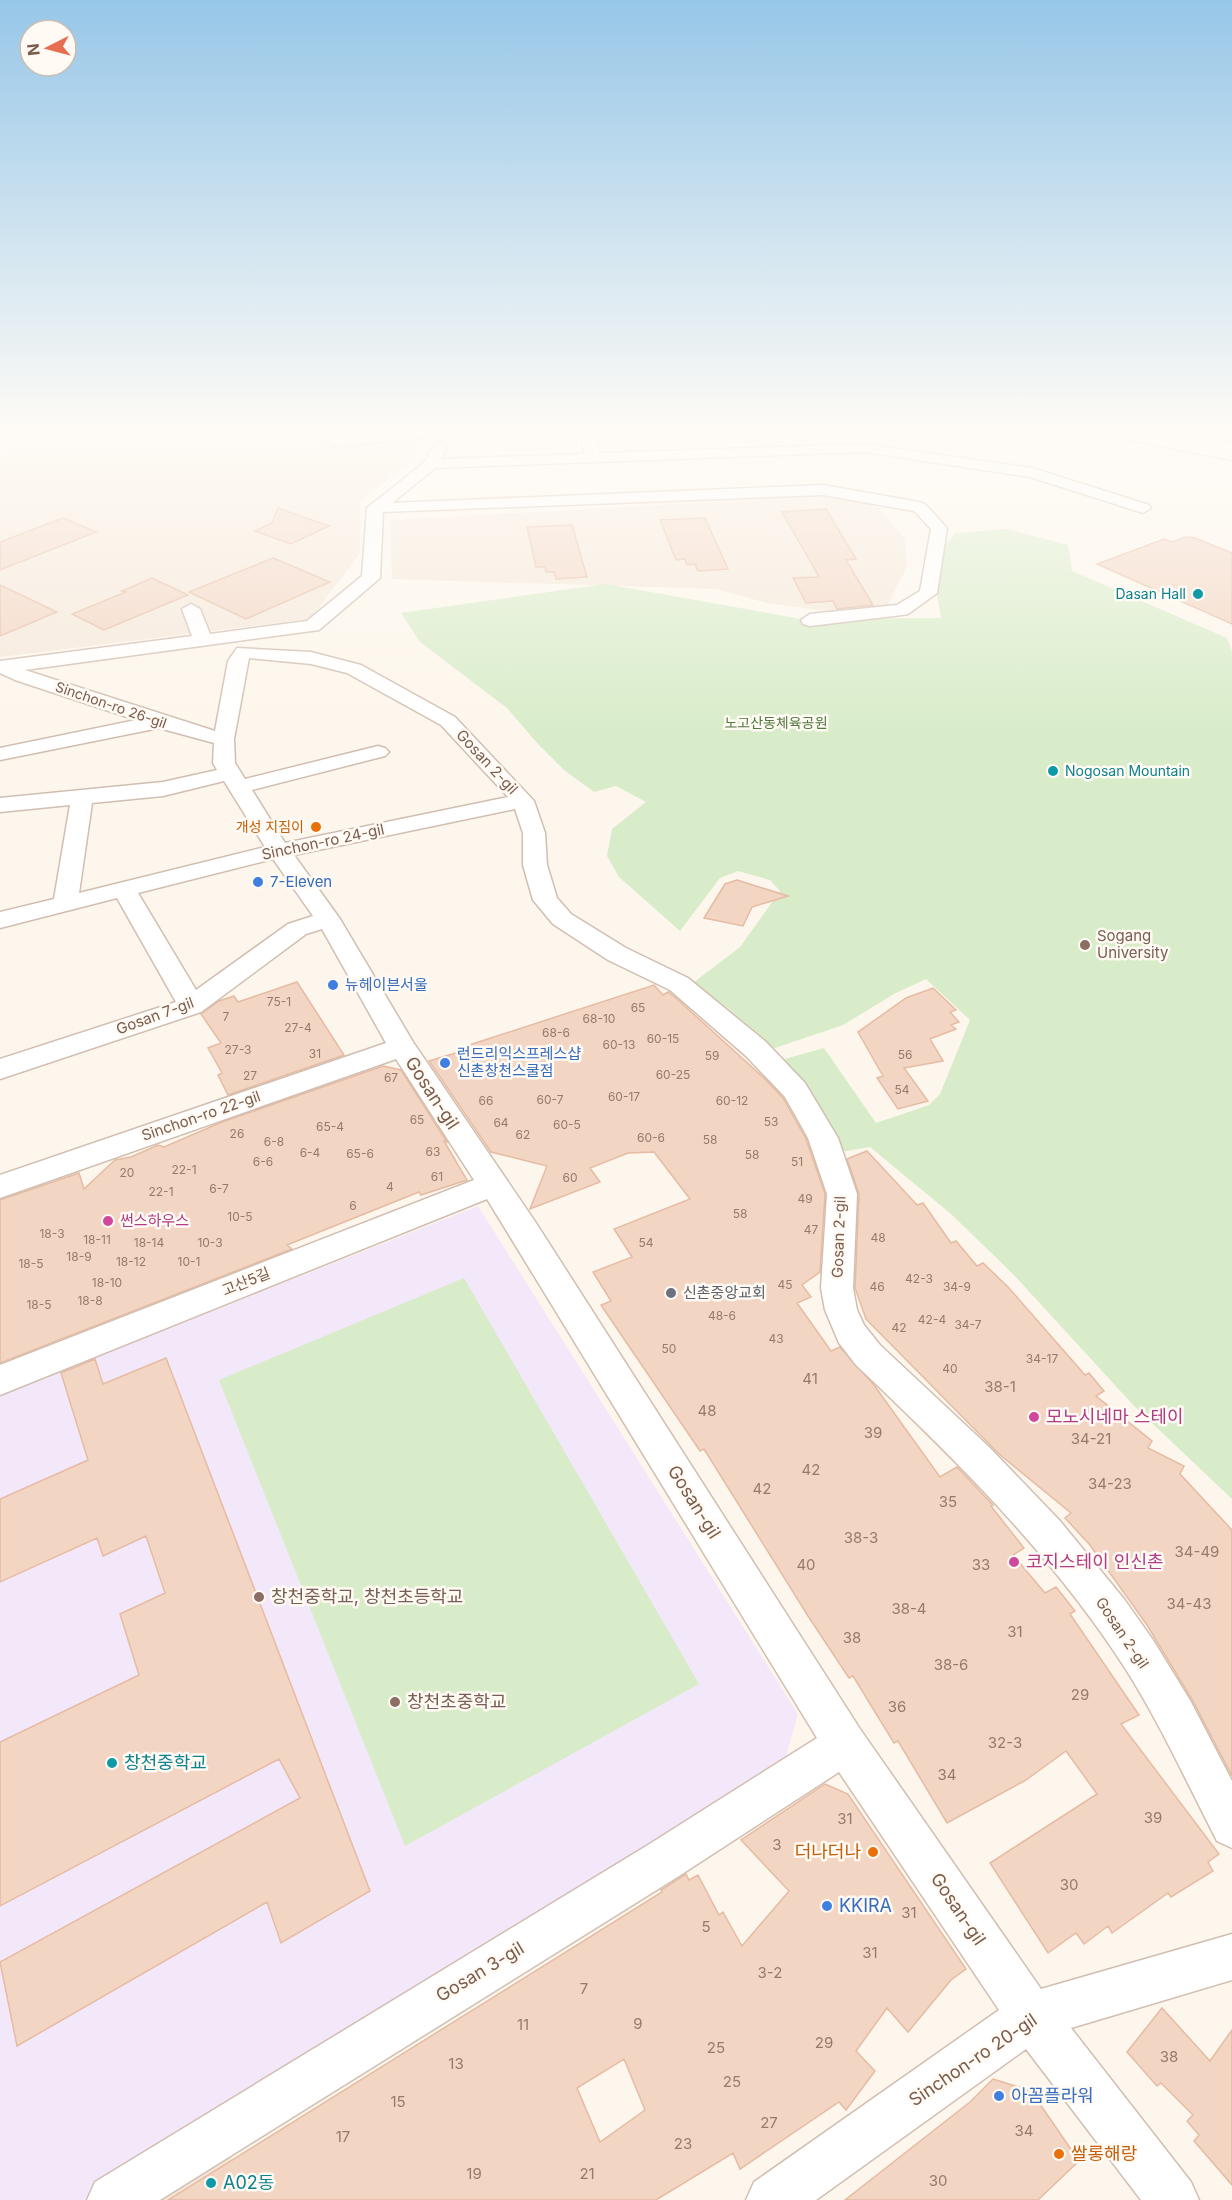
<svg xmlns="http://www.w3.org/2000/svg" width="1232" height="2200" viewBox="0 0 1232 2200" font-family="Inter,'Noto Sans KR',sans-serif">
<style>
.residential{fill:#f5e8da}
.education{fill:#f3e8fa}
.green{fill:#d8ecc9}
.building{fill:#f3d5c3;stroke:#e6bba3;stroke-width:1.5;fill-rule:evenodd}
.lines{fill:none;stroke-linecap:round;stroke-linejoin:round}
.street-casing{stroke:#d1beb0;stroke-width:3}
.secondary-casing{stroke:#d6c0b0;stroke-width:2}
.street{fill:#fff;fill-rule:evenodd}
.secondary{fill:#fff;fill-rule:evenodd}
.culture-dot{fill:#0f9aa8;stroke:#fffaf3;stroke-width:2}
.food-dot{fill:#e8710a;stroke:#fffaf3;stroke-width:2}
.shop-dot{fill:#3f7fe0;stroke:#fffaf3;stroke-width:2}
.education-dot{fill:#8d6e63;stroke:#fffaf3;stroke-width:2}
.hotel-dot{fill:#d1479c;stroke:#fffaf3;stroke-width:2}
.worship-dot{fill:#6b7280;stroke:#fffaf3;stroke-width:2}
.labels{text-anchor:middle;stroke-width:5;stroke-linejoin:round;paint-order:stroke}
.number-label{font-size:12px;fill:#987a6a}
.far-culture-label{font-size:14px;fill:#0d838f;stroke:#fffaf3;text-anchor:end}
.far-street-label{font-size:14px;fill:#7a5c4d;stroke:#fffaf3}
.far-park-label{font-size:14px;fill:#537a41;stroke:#fffaf3}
.far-food-label{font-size:14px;fill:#c56008;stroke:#fffaf3;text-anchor:end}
.street-label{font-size:15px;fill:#7a5c4d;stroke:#fffaf3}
.shop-label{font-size:15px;fill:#366cbe;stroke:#fffaf3;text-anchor:start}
.education-label{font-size:15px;fill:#785e54;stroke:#fffaf3;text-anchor:start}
.hotel-label{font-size:15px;fill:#b23c85;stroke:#fffaf3;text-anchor:start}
.worship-label{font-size:15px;fill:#5b616d;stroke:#fffaf3;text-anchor:start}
.near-number-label{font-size:15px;fill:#987a6a}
.near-street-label{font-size:18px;fill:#7a5c4d;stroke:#fffaf3}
.near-hotel-label{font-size:18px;fill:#b23c85;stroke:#fffaf3;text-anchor:start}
.near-education-label{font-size:18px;fill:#785e54;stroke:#fffaf3;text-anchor:start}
.near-culture-label{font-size:18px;fill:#0d838f;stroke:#fffaf3;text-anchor:start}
.near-food-label{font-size:18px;fill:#c56008;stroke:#fffaf3;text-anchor:end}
.near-shop-label{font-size:18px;fill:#366cbe;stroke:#fffaf3;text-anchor:start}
</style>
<rect width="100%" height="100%" fill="#fdf6ec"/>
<path class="residential" d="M19 429H427L426 437 412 461 360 501V553L310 619 0 657V464Z
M840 495 878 507 905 539 907 567 885 610 833 612 767 603 717 589 392 579 390 520Z
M230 2155 242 2200H154Z"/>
<path class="education" d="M478 1206 798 1714 783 1767 83 2200H0V1395Z"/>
<path class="green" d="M1006 529 1068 545 1072 571 1227 638 1232 651V1499L1135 1407 1012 1273 951 1214 870 1147 841 1152 781 1060 824 1048 876 1123 929 1105 940 1094 970 1020 926 979 894 994 843 1025 769 1050 729 1009 693 983 740 947 780 891 770 880 738 871 720 878 680 931 619 877 607 856 612 829 646 802 616 786 594 792 564 770 538 744 507 708 420 642 401 613 606 584 801 619 941 618 931 561 956 533Z
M464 1278 699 1684 405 1846 219 1380Z"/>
<path class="building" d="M278 508 329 526 291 544 255 531 272 523Z
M826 509 856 559 846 560 873 605 837 609 833 601 806 603 793 578 819 577 782 512Z
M63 518 96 532 0 570V542Z
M705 518 728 569 698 571 695 564 687 565 685 559 676 560 660 520Z
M572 525 587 577 556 579 554 572H546L545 567H536L527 527Z
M1186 537 1195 538 1232 553V624L1097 564 1164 539 1172 542Z
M273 558 330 582 246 619 189 592Z
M152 578 188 595 104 630 72 614 126 592 122 591Z
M0 585 57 612 0 636Z
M737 880 788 896 752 907 743 926 704 918 725 884Z
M297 982 344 1055 228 1095 218 1075 222 1073 208 1048 221 1043 201 1014 219 1001 234 996 238 1002Z
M654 985 663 995 668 992 676 998 765 1079 783 1098 806 1139 825 1194 820 1272 802 1285 811 1297 797 1303 831 1351 840 1347 874 1385 940 1477 957 1467 993 1505 991 1506 1024 1548 1013 1555 1045 1593 1056 1587 1075 1611 1070 1614 1139 1715 1121 1724 1219 1854 1208 1862 1213 1871 1171 1897 1168 1893 1112 1933 1108 1926 1084 1944 1076 1933 1048 1953 990 1863 1097 1794 1066 1751 1026 1780 947 1823 898 1741 894 1743 853 1676 849 1678 808 1616 704 1449 700 1451 601 1305 611 1301 593 1272 632 1257 614 1229 690 1199 654 1152 628 1153 590 1168 600 1182 530 1209 547 1166 491 1152 429 1061 459 1052 457 1049Z
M933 988 956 1010 950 1012 959 1022 951 1025 956 1029 930 1039 943 1061 904 1068 928 1101 898 1109 877 1078 883 1076 858 1032 906 998Z
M383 1066 401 1070 447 1142 444 1141 467 1180 421 1195 419 1192 287 1245 292 1249 0 1363V1200L79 1173 84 1189 115 1160 131 1157 158 1145 164 1147 222 1122Z
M867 1151 917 1205 923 1203 951 1243 956 1241 977 1266 983 1263 1008 1287 1085 1375 1089 1373 1104 1391 1096 1396 1152 1441 1148 1448 1184 1466 1180 1474 1232 1530V1776L1193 1701 1147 1625 1090 1545 1065 1518 1071 1513 999 1454 866 1319 855 1288 859 1194 847 1159Z
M166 1358 370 1891 281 1943 267 1902 17 2046 0 1962 300 1798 279 1759 0 1906V1742L139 1675 120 1614 165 1593 146 1536 103 1556 97 1538 0 1582V1499L88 1460 61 1373 95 1359 103 1384Z
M825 1784 848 1794 966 1969 951 1980 908 2032 887 2008 856 2051 875 2071 846 2110 839 2102 740 2169 733 2153 656 2200H168L662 1892 661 1890 686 1874 689 1880 698 1875 719 1915 723 1912 742 1946 789 1891 741 1840ZM624 2059 645 2110 600 2142 577 2088Z
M1162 2008 1210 2061 1232 2030V2185L1194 2141 1199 2135 1187 2121 1193 2115 1161 2083 1157 2086 1127 2052Z
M993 2079 1031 2091 1079 2161 1038 2200H845L970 2102Z"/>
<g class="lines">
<g class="street-casing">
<path id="street" d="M0 429H12L5 441 0 442Z
M433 429H453L455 432 448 436 335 446 328 442 335 438Z
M578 429H592L600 453 865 444 1032 468 1149 505 1151 508 1143 513 1137 511 1030 477 865 452 435 468 392 503 823 485 919 502 925 504 947 528 937 593 908 614 902 615 810 626 803 624 801 620 810 614 897 605 920 591 931 529 914 511 823 495 383 512 380 578 319 630 25 670 215 731 228 661 237 648 311 652 361 665 455 717 534 801 545 833 547 865 557 898 571 914 626 948 688 978 766 1042 805 1083 838 1138 857 1194 853 1288 857 1310 864 1325 880 1345 990 1448 1060 1521 1124 1599 1153 1640 1191 1702 1232 1781V1848L1217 1841C1187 1783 1160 1723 1125 1668 1051 1553 954 1458 856 1365L839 1343 825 1310 821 1288 827 1194 808 1138 785 1097 746 1056 670 990 608 960 553 924 533 900 523 865V833L515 809 294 855 340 919 413 1042 536 1223 860 1729 1041 1989 1232 1934V1980L1071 2028 1191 2182 1199 2200H1141L1026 2049 816 2200H746L754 2182 999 2010 839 1772 679 1876 160 2200H87L95 2182 648 1845 817 1738 487 1199 0 1395V1365L474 1180 396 1059 0 1198V1175L386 1043 322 929 306 934 201 1012 0 1079V1059L176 1002 117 898 0 928V912L54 899 70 805 0 812V798L163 782 217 770 213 763 214 743 159 728 0 760V748L136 720 15 680 0 673V661L192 636 182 609 191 604 200 609 210 634 307 621 362 576 367 508 425 462 435 443 440 442 447 446 441 459 585 454ZM249 658 311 664 347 673 441 725 508 797 285 843 252 790 385 756 389 752 385 748 378 746 245 779 235 763 234 739ZM224 781 265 847 79 893 92 803 163 796ZM273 859 313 916 288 924 196 990 138 893Z
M1068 429H1116L1232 452V460L1114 437 1075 433Z"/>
</g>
<g class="secondary-casing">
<path id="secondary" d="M1124 429H1158L1232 443V453L1132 434Z"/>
</g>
<use href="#street" class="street"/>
<use href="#secondary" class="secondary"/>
</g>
<linearGradient id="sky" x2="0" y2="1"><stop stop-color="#97c7e8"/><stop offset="0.58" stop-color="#fefbf6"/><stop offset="1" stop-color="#fefbf6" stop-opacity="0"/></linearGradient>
<rect width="1232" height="737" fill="url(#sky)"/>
<g class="culture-dot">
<circle cx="1198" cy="594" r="6"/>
<circle cx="1053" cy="771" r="6"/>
<circle cx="112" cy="1763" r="6"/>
<circle cx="211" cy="2183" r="6"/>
</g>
<g class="food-dot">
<circle cx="316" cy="827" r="6"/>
<circle cx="873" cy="1852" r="6"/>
<circle cx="1059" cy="2154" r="6"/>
</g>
<g class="shop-dot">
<circle cx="258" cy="882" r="6"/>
<circle cx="333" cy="985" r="6"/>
<circle cx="445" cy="1063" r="6"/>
<circle cx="827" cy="1906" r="6"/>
<circle cx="999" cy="2096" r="6"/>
</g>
<g class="education-dot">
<circle cx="1085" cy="945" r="6"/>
<circle cx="259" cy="1597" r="6"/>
<circle cx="395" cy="1702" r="6"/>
</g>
<g class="hotel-dot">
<circle cx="108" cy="1221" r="6"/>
<circle cx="1034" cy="1417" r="6"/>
<circle cx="1014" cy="1562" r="6"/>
</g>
<circle class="worship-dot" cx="671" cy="1293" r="6"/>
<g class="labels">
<g class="number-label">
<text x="279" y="1006">75-1</text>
<text x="638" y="1012">65</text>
<text x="226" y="1021">7</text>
<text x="599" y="1023">68-10</text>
<text x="298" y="1032">27-4</text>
<text x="556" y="1037">68-6</text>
<text x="663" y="1043">60-15</text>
<text x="619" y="1049">60-13</text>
<text x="238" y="1054">27-3</text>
<text x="315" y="1058">31</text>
<text x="905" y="1059">56</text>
<text x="712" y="1060">59</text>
<text x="673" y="1079">60-25</text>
<text x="250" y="1080">27</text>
<text x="391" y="1082">67</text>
<text x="902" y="1094">54</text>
<text x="624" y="1101">60-17</text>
<text x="550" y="1104">60-7</text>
<text x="486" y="1105">66</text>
<text x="732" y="1105">60-12</text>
<text x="417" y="1124">65</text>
<text x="771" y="1126">53</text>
<text x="501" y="1127">64</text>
<text x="567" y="1129">60-5</text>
<text x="330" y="1131">65-4</text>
<text x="237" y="1138">26</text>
<text x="523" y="1139">62</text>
<text x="651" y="1142">60-6</text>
<text x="710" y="1144">58</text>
<text x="274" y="1146">6-8</text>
<text x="433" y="1156">63</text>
<text x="310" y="1157">6-4</text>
<text x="360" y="1158">65-6</text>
<text x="752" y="1159">58</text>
<text x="263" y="1166">6-6</text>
<text x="797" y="1166">51</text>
<text x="184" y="1174">22-1</text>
<text x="127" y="1177">20</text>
<text x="437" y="1181">61</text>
<text x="570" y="1182">60</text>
<text x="390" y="1191">4</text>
<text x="219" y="1193">6-7</text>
<text x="161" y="1196">22-1</text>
<text x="805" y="1203">49</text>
<text x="353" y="1210">6</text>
<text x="740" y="1218">58</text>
<text x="240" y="1221">10-5</text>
<text x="811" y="1234">47</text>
<text x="52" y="1238">18-3</text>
<text x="878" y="1242">48</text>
<text x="97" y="1244">18-11</text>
<text x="149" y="1247">18-14</text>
<text x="210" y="1247">10-3</text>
<text x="646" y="1247">54</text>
<text x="79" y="1261">18-9</text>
<text x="131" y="1266">18-12</text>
<text x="189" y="1266">10-1</text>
<text x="31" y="1268">18-5</text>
<text x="919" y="1283">42-3</text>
<text x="107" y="1287">18-10</text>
<text x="785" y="1289">45</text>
<text x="877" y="1291">46</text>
<text x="957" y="1291">34-9</text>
<text x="90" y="1305">18-8</text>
<text x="39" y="1309">18-5</text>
<text x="722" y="1320">48-6</text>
<text x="932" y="1324">42-4</text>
<text x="968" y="1329">34-7</text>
<text x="899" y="1332">42</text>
<text x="776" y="1343">43</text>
<text x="669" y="1353">50</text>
<text x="1042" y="1363">34-17</text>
<text x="950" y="1373">40</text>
</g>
<g class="far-culture-label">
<text x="1186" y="599">Dasan Hall</text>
<text x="1065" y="776" text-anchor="start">Nogosan Mountain</text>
</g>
<g class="far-street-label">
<text transform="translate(111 705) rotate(19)" y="5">Sinchon-ro 26-gil</text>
</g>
<g class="far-park-label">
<text x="776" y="728">노고산동체육공원</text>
</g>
<g class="far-food-label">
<text x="304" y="832">개성 지짐이</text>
</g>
<g class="street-label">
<text transform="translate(487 762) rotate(47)" y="5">Gosan 2-gil</text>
<text transform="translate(323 842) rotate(-12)" y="5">Sinchon-ro 24-gil</text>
<text transform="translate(155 1016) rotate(-20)" y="5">Gosan 7-gil</text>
<text transform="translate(201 1116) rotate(-19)" y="5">Sinchon-ro 22-gil</text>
<text transform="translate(839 1237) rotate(-88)" y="5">Gosan 2-gil</text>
<text transform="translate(246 1282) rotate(-22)" y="5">고산5길</text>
<text transform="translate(1122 1633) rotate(56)" y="5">Gosan 2-gil</text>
</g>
<g class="shop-label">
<text x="270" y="887">7-Eleven</text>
<text x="345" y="990">뉴헤이븐서울</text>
<text x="457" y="1059">런드리익스프레스샵<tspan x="457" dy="17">신촌창천스쿨점</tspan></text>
</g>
<g class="education-label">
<text x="1097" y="941">Sogang<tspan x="1097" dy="17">University</tspan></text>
</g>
<g class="hotel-label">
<text x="120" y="1226">썬스하우스</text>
</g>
<g class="worship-label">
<text x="683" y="1298">신촌중앙교회</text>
</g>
<g class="near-number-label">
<text x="810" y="1384">41</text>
<text x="1000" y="1392">38-1</text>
<text x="707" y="1416">48</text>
<text x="873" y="1438">39</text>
<text x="1091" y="1444">34-21</text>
<text x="811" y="1475">42</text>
<text x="1110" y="1489">34-23</text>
<text x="762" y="1494">42</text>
<text x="948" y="1507">35</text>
<text x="861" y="1543">38-3</text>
<text x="1197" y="1557">34-49</text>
<text x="806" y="1570">40</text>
<text x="981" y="1570">33</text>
<text x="1189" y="1609">34-43</text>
<text x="909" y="1614">38-4</text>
<text x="1015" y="1637">31</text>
<text x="852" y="1643">38</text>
<text x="951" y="1670">38-6</text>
<text x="1080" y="1700">29</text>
<text x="897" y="1712">36</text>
<text x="1005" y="1748">32-3</text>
<text x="947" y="1780">34</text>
<text x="1153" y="1823">39</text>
<text x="845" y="1824">31</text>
<text x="777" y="1850">3</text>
<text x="1069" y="1890">30</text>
<text x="909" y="1918">31</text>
<text x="706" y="1932">5</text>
<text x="870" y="1958">31</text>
<text x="770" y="1978">3-2</text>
<text x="584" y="1994">7</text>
<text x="638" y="2029">9</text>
<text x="523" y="2030">11</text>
<text x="824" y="2048">29</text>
<text x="716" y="2053">25</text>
<text x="1169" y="2062">38</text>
<text x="456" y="2069">13</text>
<text x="732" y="2087">25</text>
<text x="398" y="2107">15</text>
<text x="769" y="2128">27</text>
<text x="1024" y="2136">34</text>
<text x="343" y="2142">17</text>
<text x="683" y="2149">23</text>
<text x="474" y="2179">19</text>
<text x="587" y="2179">21</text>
<text x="938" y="2186">30</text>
</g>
<g class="near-street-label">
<text transform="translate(432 1093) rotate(57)" y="6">Gosan-gil</text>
<text transform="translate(694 1502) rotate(58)" y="6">Gosan-gil</text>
<text transform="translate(958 1909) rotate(56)" y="6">Gosan-gil</text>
<text transform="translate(480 1972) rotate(-31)" y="6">Gosan 3-gil</text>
<text transform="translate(973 2060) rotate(-34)" y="6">Sinchon-ro 20-gil</text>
</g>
<g class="near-hotel-label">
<text x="1046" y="1423">모노시네마 스테이</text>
<text x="1026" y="1568">코지스테이 인신촌</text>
</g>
<g class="near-education-label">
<text x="271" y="1603">창천중학교, 창천초등학교</text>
<text x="407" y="1708">창천초중학교</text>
</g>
<g class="near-culture-label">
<text x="124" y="1769">창천중학교</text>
<text x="223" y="2189">A02동</text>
</g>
<g class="near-food-label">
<text x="861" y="1858">더나더나</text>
<text x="1071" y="2160" text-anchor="start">쌀롱해랑</text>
</g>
<g class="near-shop-label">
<text x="839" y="1912">KKIRA</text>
<text x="1011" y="2102">아꼼플라워</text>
</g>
</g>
<g transform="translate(48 48) rotate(264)"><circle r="28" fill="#fffaf3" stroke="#cabbb1" stroke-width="1.5"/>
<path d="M0-4.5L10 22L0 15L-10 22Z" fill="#e76f51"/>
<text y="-9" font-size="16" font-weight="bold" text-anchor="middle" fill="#7a5c4d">N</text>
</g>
</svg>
